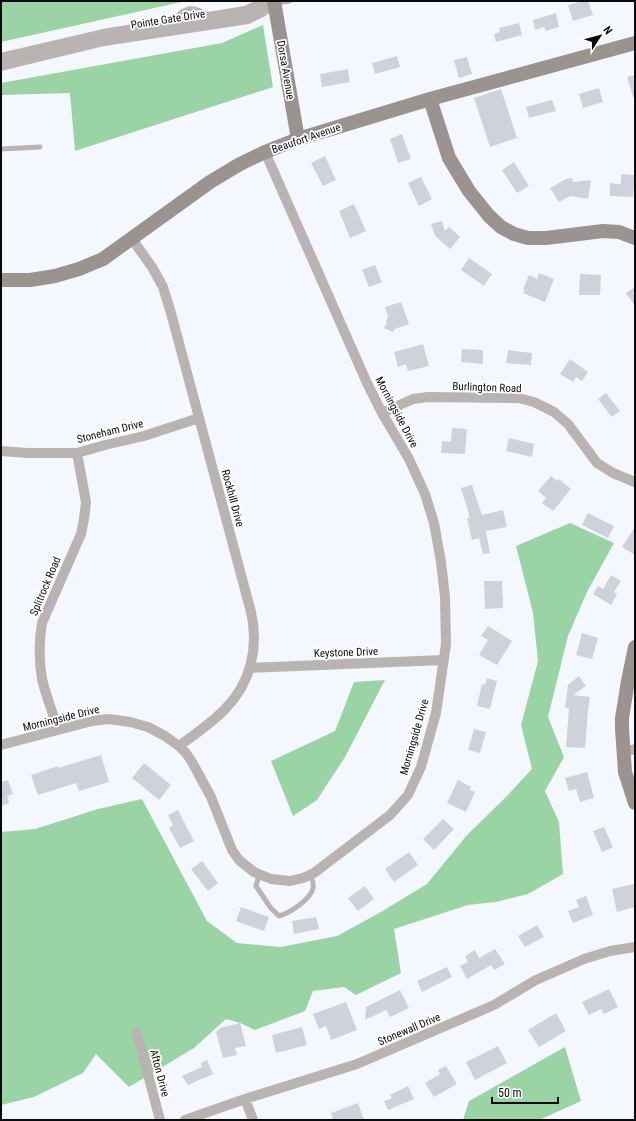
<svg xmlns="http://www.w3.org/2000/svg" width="636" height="1121" viewBox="0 0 636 1121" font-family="'Roboto Condensed',sans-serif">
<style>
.green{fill:#9ad4a5}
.building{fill:#cfd2db}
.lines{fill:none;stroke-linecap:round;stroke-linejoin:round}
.lane{stroke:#b9b4b2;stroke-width:5}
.street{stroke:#b9b4b2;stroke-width:10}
.secondary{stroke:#9a9390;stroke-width:14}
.labels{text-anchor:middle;stroke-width:3.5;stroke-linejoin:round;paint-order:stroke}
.street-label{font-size:11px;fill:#0b0b0e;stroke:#fff}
</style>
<rect width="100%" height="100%" fill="#f5f7ff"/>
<path class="green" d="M1 1H186L1 42Z
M263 25 273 87 75 151 70 93 1 95V83L222 43Z
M570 523 614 543 587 592 568 636 548 717 564 757 545 791 559 822 563 874 528 894 496 902 468 905 394 929 401 973 356 995 344 987 313 991 305 1011 255 1030 240 1023 226 1019 194 1048 129 1087 96 1054 83 1073 34 1097 1 1105V832L35 829 98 809 142 799 207 921 237 943 281 947 337 936 381 912 427 884 467 835 506 797 532 769 521 725 538 661 533 613 516 546Z
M385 680 345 757 317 800 293 816 271 761 335 731 354 682Z
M565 1047 581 1101 539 1120H463L469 1101Z"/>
<path class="building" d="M583 1H588L593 15 573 21 568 5Z
M556 13 559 27 546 31 544 27 535 30 533 20Z
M519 23 522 35 496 42 494 34 500 32 499 28Z
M397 56 400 67 375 74 372 63Z
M467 57 472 74 459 78 454 60Z
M348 69 350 82 322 87 320 74Z
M635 75V97H633L627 77Z
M599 88 603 102 583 108 579 94Z
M501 89 517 138 490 147 474 98Z
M552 100 556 111 529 118 526 107Z
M402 134 411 159 398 163 390 139Z
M325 156 336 180 323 186 311 163Z
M514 162 529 186 517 193 502 170Z
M621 174 635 175 633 197 610 196V183L621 184Z
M421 177 432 199 419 206 408 183Z
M572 178 573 182 591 180 588 199 570 196 559 202 550 188 566 179Z
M354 204 366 231 350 238 339 211Z
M442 221 445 231 449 227 460 237 450 249 435 236 431 224Z
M469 258 492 274 484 286 461 270Z
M375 265 382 282 369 287 362 270Z
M539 273 554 279 545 302 523 293 525 290 523 289 529 275 537 279Z
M580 274 601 275 600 295H579Z
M635 287V306L626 293Z
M401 302 409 324 395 329 393 332 384 328 387 322H386L388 317 385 307Z
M423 344 429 366 408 371 406 364 398 367 394 352Z
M462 349 483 350V364L461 362Z
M508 350 532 353 531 365 506 363Z
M570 359 588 372 582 381 576 377 573 382 560 374Z
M606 393 620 411 612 417 598 399Z
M452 428 467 429 465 454 441 453 442 441 451 442Z
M509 438 534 444 532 457 506 451Z
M551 476 558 481 559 479 571 489 553 511 542 503 546 498 538 491Z
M472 485 482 515 503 510 507 527 486 531 490 553 483 554 479 538 472 540 467 518H470L461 488Z
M588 513 614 526 608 538 582 525Z
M635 527V555L622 547Z
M611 575 621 581 614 592 617 594 611 605 593 594 598 586 603 589Z
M484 581H502L503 608 485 609Z
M488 626 512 641 497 665 479 655 488 640 481 636Z
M582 633 598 638 592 659 576 655Z
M579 676 586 686 573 695 590 697 588 711V710L585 748 566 747 569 708H565L568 685Z
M487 678 497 681 490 709 477 706 482 684 485 685Z
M474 729 486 732 480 753 468 750Z
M101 755 109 782 79 791 76 783 38 795 31 775 58 766V768Z
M144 763 171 785 159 800 132 778Z
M587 772 594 798 580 802 576 789 569 791 565 778Z
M8 780 13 794 7 796 9 803 1 806V782Z
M458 780 471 787 470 790 475 792 466 812 447 803Z
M178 810 194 841 180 848 169 828 173 825 168 815Z
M443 819 454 829 434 850 423 839Z
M604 827 613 847 602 852 593 831Z
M409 852 418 865 394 882 385 869Z
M202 861 218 883 208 891 191 869Z
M634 884 635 888V907L617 912 612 889Z
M365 886 374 899 358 911 348 898Z
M586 896 593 915 573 923 568 911 579 907 576 900Z
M241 907 269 917 264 931 236 921Z
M316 917 319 929 294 934 292 921Z
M537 925 544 937 525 947 518 936Z
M495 949 505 964 494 970 491 965 467 979 460 966 468 962 465 956 475 950 479 958Z
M447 967 452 977 422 992 417 981Z
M609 989 618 1007 604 1014 601 1009 589 1015 582 1002Z
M400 990 409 1008 390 1017 386 1010 365 1020 366 1007Z
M346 1002 357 1030 331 1040 326 1026 319 1029 313 1014Z
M556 1013 566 1031 539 1047 528 1030Z
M240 1023 246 1046 235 1048 237 1055 223 1058 216 1032 220 1028Z
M302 1027 307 1045 276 1053 272 1035Z
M498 1046 507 1063 475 1080 466 1062Z
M207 1060 213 1074 188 1085 182 1076 202 1067 201 1063Z
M446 1066 457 1084 434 1097 425 1083 440 1074 438 1070Z
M408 1086 414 1099 388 1110 384 1101 392 1098 390 1095Z
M358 1103 364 1120H333L331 1113Z"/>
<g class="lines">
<path class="lane" d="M275 3 290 1
M173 21C185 5 194 6 210 16
M1 149 40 147
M259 875 256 886 270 907 279 916C290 913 311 899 313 888 314 884 312 879 311 875"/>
<path class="street" d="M1 58 103 34 245 11 256 6 271 3
M1 66 104 41 248 19 262 12 274 3
M132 239 152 267 163 287 171 313 251 612C259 647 251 683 225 709 212 723 195 734 179 746
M382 413 413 399 428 397 518 398 534 402 554 412 568 424 597 463 613 473 635 482
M1 451 28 453H77L105 445 144 436 199 418
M250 668 443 660
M58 730C53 713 46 696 42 679 39 661 39 641 42 623L81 534 84 519 86 502 77 453
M1 745 92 721 109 719 130 722 148 727 165 736 179 746 186 753 192 762 211 797 232 850 239 860 254 872 271 879 290 881 303 878 314 873 390 815 408 795 421 767 436 713 446 644 445 597 441 562 434 523 425 494 409 459 382 413 367 383 265 152
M623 752 635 749
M137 1033 160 1120
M245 1099 253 1120
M185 1120 245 1099 357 1064 494 1005 536 980 584 959 610 951 635 947"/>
<path class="secondary" d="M274 1 298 139
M430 99 449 158 469 191 489 216 501 227 514 234 528 238H546L603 231 619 232 635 238
M1 280H30L55 276 79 269 103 259 210 182 240 164 265 152 298 139 430 99 635 43
M635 647 628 681 622 718V729L625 772 635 803"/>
</g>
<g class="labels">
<g class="street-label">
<text transform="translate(168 19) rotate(-9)" y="4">Pointe Gate Drive</text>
<text transform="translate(286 70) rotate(80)" y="4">Dorsa Avenue</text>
<text transform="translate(306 138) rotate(-19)" y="4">Beaufort Avenue</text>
<text transform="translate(487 387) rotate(2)" y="4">Burlington Road</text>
<text transform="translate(397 412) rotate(62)" y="4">Morningside Drive</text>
<text transform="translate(110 431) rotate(-14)" y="4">Stoneham Drive</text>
<text transform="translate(233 498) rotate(75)" y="4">Rockhill Drive</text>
<text transform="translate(45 586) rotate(-67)" y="4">Splitrock Road</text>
<text transform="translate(346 652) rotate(-2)" y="4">Keystone Drive</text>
<text transform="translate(61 718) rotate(-14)" y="4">Morningside Drive</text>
<text transform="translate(414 737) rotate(-74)" y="4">Morningside Drive</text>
<text transform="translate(409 1029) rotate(-23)" y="4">Stonewall Drive</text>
<text transform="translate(160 1073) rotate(75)" y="4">Afton Drive</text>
</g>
</g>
<rect width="636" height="1121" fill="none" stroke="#0b0b0e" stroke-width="4"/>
<g transform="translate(600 36) rotate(54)" stroke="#ffffff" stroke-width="3" paint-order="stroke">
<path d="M0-3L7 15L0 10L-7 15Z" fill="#0b0b0e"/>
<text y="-6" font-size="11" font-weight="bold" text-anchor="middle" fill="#0b0b0e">N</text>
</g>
<path d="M492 1097v6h66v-6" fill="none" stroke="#0b0b0e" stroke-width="2"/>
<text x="498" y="1097" font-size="12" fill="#0b0b0e" stroke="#ffffff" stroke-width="3" paint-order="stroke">50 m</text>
</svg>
